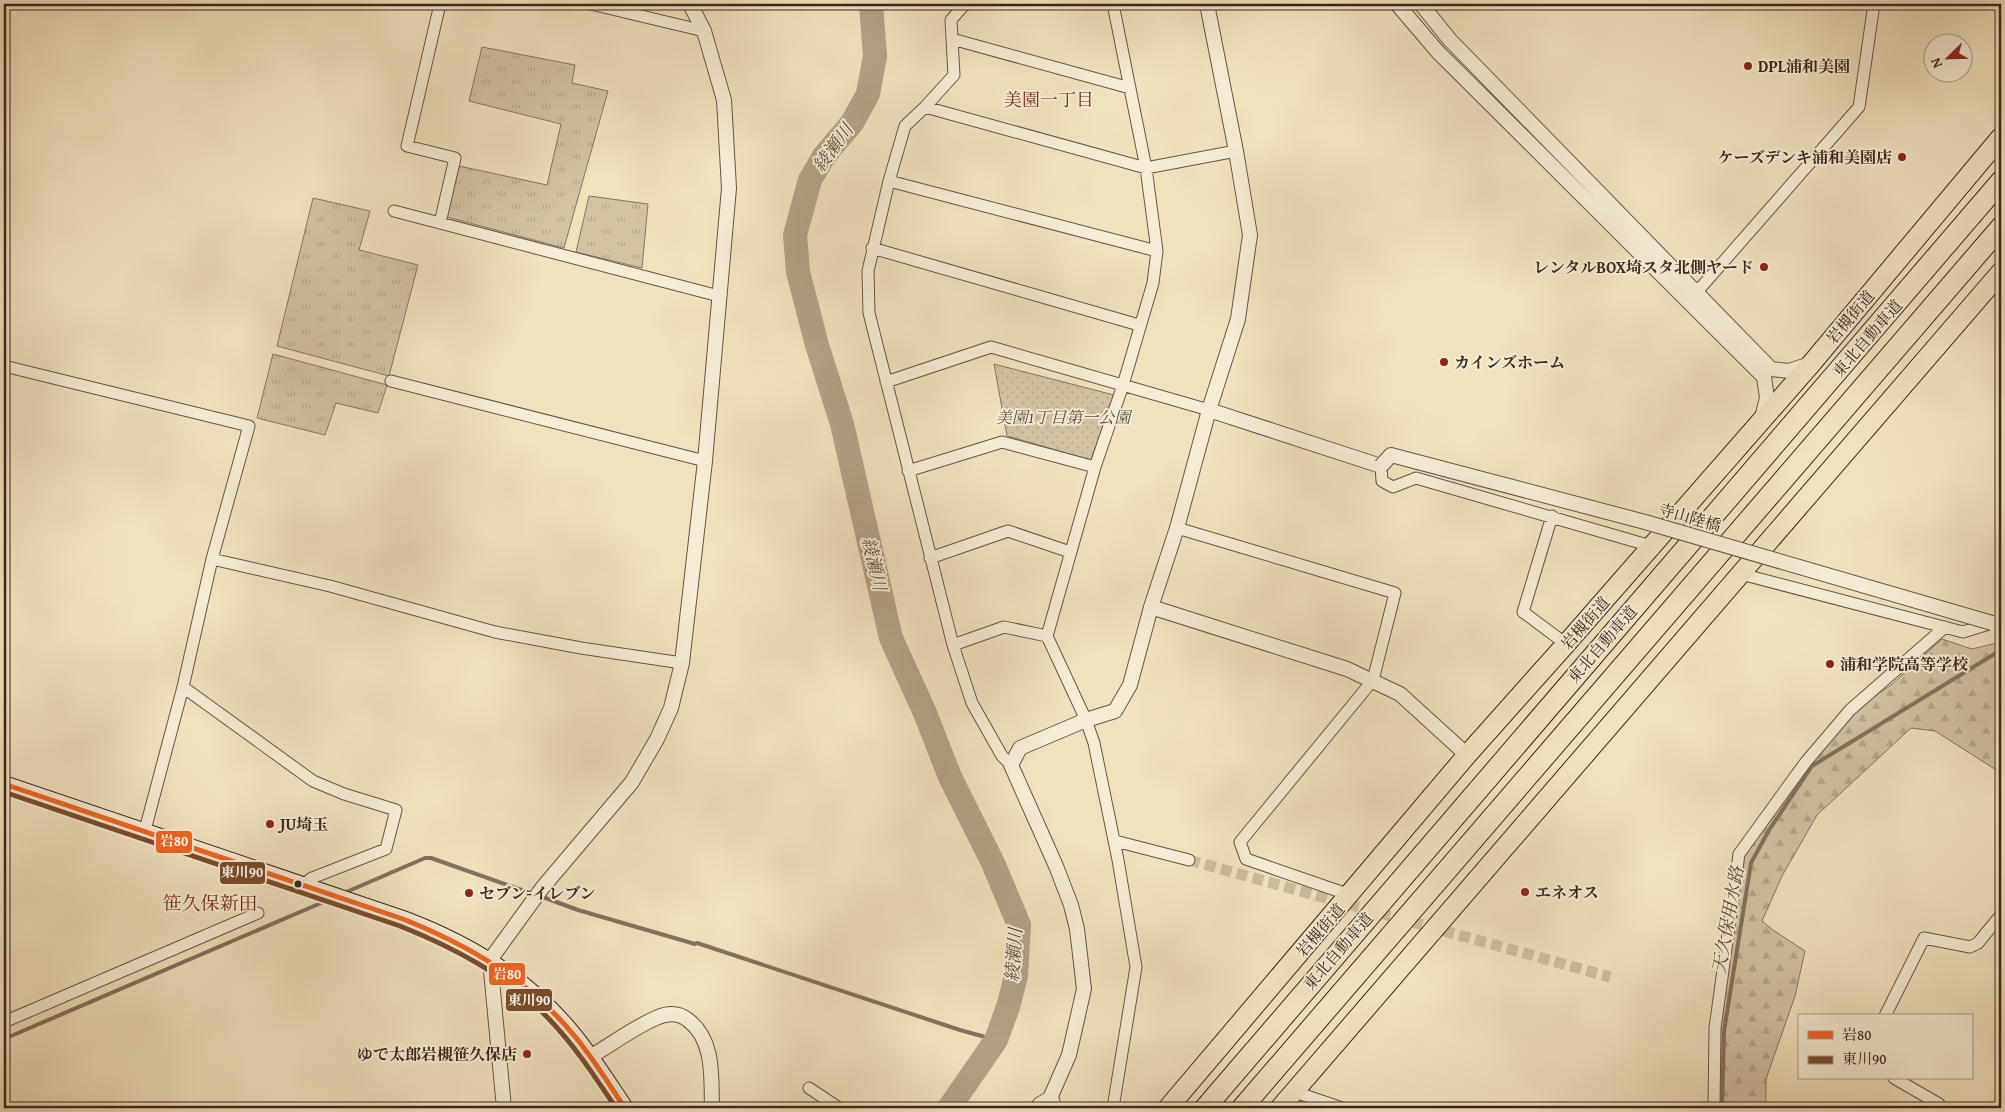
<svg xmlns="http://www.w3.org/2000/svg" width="2005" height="1112" viewBox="0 0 2005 1112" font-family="'Gentium Book Plus','Noto Serif JP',serif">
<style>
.grass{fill:url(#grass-tufts);stroke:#867461}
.forest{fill:url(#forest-firs);stroke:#867461}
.park{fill:url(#park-dots);stroke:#867461}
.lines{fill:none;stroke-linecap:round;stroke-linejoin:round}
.stream{stroke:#83715e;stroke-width:4}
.river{stroke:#b3a288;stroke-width:24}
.minor-tunnel{stroke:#ccbd9e;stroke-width:11;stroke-dasharray:11 5.5;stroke-linecap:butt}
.minor-casing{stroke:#685647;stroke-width:13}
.tertiary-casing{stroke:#685647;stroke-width:16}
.secondary-casing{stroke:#3a271f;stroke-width:18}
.trunk-casing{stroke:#3a271f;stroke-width:21}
.motorway-casing{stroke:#3a271f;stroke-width:22}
.minor{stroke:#f6ecd5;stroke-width:11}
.tertiary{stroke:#f6ecd5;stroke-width:14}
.secondary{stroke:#f6ecd5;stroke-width:16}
.trunk{stroke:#f1e2be;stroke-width:19}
.motorway{stroke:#f1e2be;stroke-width:20}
.tertiary-bridge-casing{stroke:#685647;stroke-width:16;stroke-linecap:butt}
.tertiary-bridge{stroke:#f6ecd5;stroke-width:14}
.bus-1-casing{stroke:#f6ecd5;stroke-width:9}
.bus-2-casing{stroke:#f6ecd5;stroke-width:9}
.bus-1{stroke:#f26522;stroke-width:5}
.bus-2{stroke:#7a4b2a;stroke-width:5}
.poi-dot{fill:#8f2418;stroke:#f6ecd5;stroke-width:2}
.bus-dot{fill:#3a271f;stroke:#f6ecd5;stroke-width:2}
.labels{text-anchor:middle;stroke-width:4;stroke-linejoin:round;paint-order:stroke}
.poi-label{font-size:16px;font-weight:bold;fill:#3a271f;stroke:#f6ecd5;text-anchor:start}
.street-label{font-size:16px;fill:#3a271f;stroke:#f6ecd5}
.park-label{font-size:16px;font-style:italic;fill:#604e40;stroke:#f6ecd5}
.neighbourhood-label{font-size:18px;fill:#7a1f14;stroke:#f6ecd5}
.water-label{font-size:18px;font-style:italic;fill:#5e4c3e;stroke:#f6ecd5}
.quarter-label{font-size:19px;fill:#7a1f14;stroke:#f6ecd5}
.line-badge{stroke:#f6ecd5;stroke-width:2}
.badge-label{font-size:14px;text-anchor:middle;font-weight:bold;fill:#fff}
</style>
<defs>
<pattern id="grass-tufts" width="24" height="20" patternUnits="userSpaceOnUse" patternTransform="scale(1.25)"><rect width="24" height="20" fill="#d2c2a3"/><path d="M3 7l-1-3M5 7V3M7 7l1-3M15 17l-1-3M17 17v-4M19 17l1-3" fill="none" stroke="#b5a78c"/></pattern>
<pattern id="forest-firs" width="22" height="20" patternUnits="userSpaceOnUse" patternTransform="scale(1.25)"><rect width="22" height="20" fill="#d2c2a3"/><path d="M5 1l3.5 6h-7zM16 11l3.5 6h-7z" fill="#b5a78c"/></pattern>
<pattern id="park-dots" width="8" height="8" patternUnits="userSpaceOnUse" patternTransform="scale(1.25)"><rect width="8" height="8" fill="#d2c2a3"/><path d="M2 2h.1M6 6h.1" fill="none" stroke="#b5a78c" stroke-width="1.8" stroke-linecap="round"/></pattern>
</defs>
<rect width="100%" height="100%" fill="#f1e2be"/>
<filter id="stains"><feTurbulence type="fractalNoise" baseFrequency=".004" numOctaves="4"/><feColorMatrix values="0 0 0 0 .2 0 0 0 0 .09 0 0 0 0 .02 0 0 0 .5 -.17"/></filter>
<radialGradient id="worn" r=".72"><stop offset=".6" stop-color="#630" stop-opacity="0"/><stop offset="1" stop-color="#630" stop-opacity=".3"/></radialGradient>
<path class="grass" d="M482 47 575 65 572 83 608 91 564 248 447 217 459 166 547 185 561 124 469 101Z
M589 196 648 204 642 268 576 252Z
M313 198 370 211 359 250 418 265 389 376 277 346Z
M273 354 387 385 378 413 336 403 325 435 257 418Z"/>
<path class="forest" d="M1942 639 1972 649 2001 642V773L1935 731 1911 728 1817 815 1782 876 1762 921 1773 930 1805 951 1795 996 1766 1079V1108H1709L1718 969 1728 886 1746 853 1808 752 1827 729 1891 685Z"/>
<path class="park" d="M994 364 1114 395 1091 460 1007 436Z"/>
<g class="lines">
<path class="stream" d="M344 893 425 858H431L533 894
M540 896 578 910 695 944 697 943 960 1030 996 1040
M4 1039 328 900
M1722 1108 1724 1031 1751 863 1769 830 1812 766 2001 650"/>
<path class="river" d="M871 4 875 56 868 94 852 123 824 156 810 180 795 235 798 272 817 345 842 424 891 638 925 713 950 777 993 863 1019 925 1016 976 1008 1007 996 1040 949 1108"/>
<path class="minor-tunnel" d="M1189 860 1610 977"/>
<g class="minor-casing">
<path id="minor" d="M591 4 704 31
M1113 4 1146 168 1157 251 1153 283 1123 385 1095 467 1047 636 1086 720 1094 743 1118 860 1136 967 1113 1108
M952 39 951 20 965 4
M925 107 954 75 952 39 1130 88
M889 181 1157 251
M394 211 719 296
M440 223 455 158 407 146 440 4
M872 248 1139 325
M1696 293 1859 107 1874 4
M4 366 249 426 212 559 183 687 145 830
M391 381 705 461
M886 382 991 347 1209 410
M1381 466 1382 481 1393 487 1416 478 1651 546
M908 471 1002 442 1095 467
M1552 516 1523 612 1566 644
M1177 528 1395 593 1373 680 1240 842 1246 859 1350 895
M930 558 1008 531 1070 552
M212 559 330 586 495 632 581 648 682 663
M1741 574 1963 632 1992 623
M953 645 1004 627 1047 636
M183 687 313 781 344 794 396 810 386 849 312 878 303 885
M1011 765 1002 756 972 703 953 645 869 313 868 271 889 181 905 126 925 107 1146 168 1236 151
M1115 841 1189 860
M1885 1016 1924 938 1970 947 1978 943 2001 915
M4 1022 258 913
M1894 1078 1939 1104 1937 1108
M809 1088 839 1108
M1295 1092 1342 1108
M1035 1108 1039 1103 1051 1096
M1714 1108 1715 1028 1739 854 1805 763 1850 710 1945 627"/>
</g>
<g class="tertiary-casing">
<path id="tertiary" d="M1207 4 1236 151 1250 235 1238 319 1209 410 1177 528 1151 607 1347 669 1400 694 1467 755
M1397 4 1438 52 1764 377 1767 398 1762 418
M1421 4 1450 40 1771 369 1789 371 1810 364
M1209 410 1381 466
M590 1057C612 1044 633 1028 656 1018 667 1013 678 1012 688 1020 715 1040 711 1078 712 1108
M504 1108 490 960 543 887 632 782 657 739 671 708 682 663 705 461 729 188 724 100 704 31 690 4
M1054 1108 1051 1096 1069 1055 1084 989 1077 929 1071 905 1056 866 1011 765 1020 748 1086 720 1115 711 1130 685 1151 607"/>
</g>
<g class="secondary-casing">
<path id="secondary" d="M4 784 403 919C467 943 528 979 572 1033 592 1057 608 1083 625 1108"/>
</g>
<g class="trunk-casing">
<path id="trunk" d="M1168 1108 1467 755 1566 644 1811 364 2001 137
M1280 1108 2001 272"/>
</g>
<g class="motorway-casing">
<path id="motorway" d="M1205 1108 2001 181
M1242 1108 2001 227"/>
</g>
<use href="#minor" class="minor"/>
<use href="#tertiary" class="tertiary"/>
<use href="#secondary" class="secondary"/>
<use href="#trunk" class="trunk"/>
<use href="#motorway" class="motorway"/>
<g class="tertiary-bridge-casing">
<path id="tertiary-bridge" d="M1381 466 1391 455 1645 522 1992 623"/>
</g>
<use href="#tertiary-bridge" class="tertiary-bridge"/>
<g class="bus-1-casing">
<path id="bus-1" d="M4 784 403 919C468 945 527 979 572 1033 592 1056 608 1083 625 1108"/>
</g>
<g class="bus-2-casing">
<path id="bus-2" d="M4 792 400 926C455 948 508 976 549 1019 575 1046 595 1077 616 1108"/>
</g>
<use href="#bus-1" class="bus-1"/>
<use href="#bus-2" class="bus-2"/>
</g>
<g class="poi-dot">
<circle cx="1748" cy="66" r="5"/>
<circle cx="1902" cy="157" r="5"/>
<circle cx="1764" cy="267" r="5"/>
<circle cx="1444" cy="362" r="5"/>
<circle cx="1830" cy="664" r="5"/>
<circle cx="270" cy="824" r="5"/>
<circle cx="1525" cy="892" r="5"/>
<circle cx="469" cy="893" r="5"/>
<circle cx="527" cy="1054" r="5"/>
</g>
<circle class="bus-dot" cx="298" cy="884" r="4.5"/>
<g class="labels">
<g class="poi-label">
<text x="1758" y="72">DPL浦和美園</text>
<text x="1892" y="163" text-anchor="end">ケーズデンキ浦和美園店</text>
<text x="1754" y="273" text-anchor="end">レンタルBOX埼スタ北側ヤード</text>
<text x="1454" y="368">カインズホーム</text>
<text x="1840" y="670">浦和学院高等学校</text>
<text x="280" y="830">JU埼玉</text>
<text x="1535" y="898">エネオス</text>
<text x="479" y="899">セブン-イレブン</text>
<text x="517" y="1060" text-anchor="end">ゆで太郎岩槻笹久保店</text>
</g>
<g class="street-label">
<text transform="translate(1850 317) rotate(-50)" y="6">岩槻街道</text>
<text transform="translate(1867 338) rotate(-49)" y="6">東北自動車道</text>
<text transform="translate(1690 517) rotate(16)" y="6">寺山陸橋</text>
<text transform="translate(1585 623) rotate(-49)" y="6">岩槻街道</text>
<text transform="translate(1602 644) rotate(-49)" y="6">東北自動車道</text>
<text transform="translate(1320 930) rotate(-49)" y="6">岩槻街道</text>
<text transform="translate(1338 951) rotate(-49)" y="6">東北自動車道</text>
</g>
<g class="park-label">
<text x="1063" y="423">美園1丁目第一公園</text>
</g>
<g class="neighbourhood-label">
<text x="1049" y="106">美園一丁目</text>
</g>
<g class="water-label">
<text transform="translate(833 148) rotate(-54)" y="6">綾瀬川</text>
<text transform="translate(874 564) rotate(77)" y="6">綾瀬川</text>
<text transform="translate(1728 920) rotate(-80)" y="6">天久保用水路</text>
<text transform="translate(1014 955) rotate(-86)" y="6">綾瀬川</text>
</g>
<g class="quarter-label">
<text x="210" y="910">笹久保新田</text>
</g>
</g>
<g class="line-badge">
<rect x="155" y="830" width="38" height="24" rx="5" fill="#f26522"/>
<rect x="219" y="861" width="47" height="24" rx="5" fill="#7a4b2a"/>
<rect x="488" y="962" width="38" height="24" rx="5" fill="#f26522"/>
<rect x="505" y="988" width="48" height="24" rx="5" fill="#7a4b2a"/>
</g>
<g class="badge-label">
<text x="174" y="846">岩80</text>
<text x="242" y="877">東川90</text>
<text x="507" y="979">岩80</text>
<text x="529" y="1005">東川90</text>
</g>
<rect width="2005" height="1112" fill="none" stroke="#f1e2be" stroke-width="20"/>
<rect x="5" y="5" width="1995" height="1102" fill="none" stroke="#3a271f" stroke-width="2.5"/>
<rect x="10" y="10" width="1985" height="1092" fill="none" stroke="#3a271f"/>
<rect x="1798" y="1014" width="175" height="65" fill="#f6ecd5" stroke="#ab9d8c"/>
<rect x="1808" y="1031" width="25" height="8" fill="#f26522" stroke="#ab9d8c"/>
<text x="1842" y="1040" font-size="15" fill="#3a271f">岩80</text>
<rect x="1808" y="1056" width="25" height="8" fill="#7a4b2a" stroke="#ab9d8c"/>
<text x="1842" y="1064" font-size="15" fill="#3a271f">東川90</text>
<g transform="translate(1948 58) rotate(247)"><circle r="24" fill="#f6ecd5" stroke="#ab9d8c"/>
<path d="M0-4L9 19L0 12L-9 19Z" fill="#8f2418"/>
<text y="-8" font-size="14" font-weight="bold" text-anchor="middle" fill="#3a271f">N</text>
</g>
<rect width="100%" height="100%" filter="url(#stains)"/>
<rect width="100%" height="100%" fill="url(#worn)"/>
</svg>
